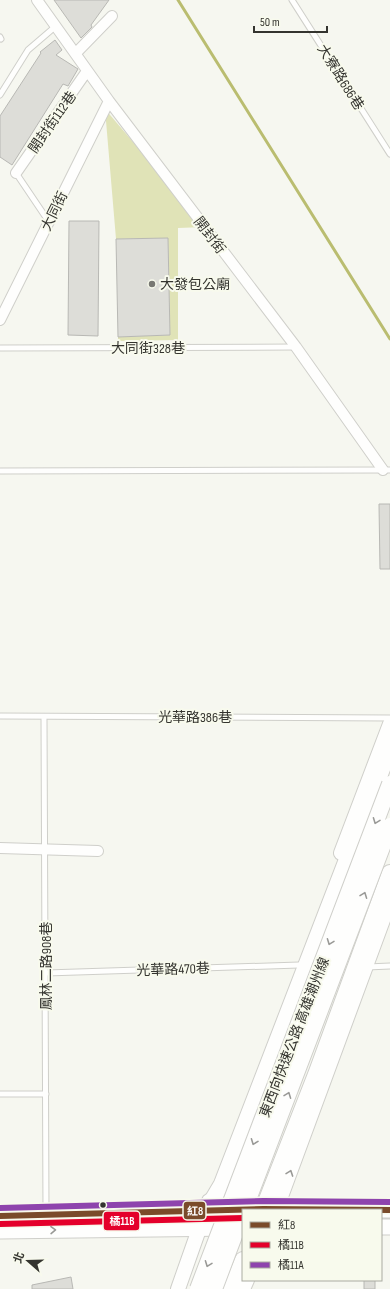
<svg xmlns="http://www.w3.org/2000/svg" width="390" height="1289" viewBox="0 0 390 1289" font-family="'Sofia Sans Condensed','Noto Sans TC',sans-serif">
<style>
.green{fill:#e0e3b7}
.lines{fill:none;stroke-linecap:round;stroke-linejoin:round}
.stream{stroke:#babd70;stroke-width:3}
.building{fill:#ddddd8;stroke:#b8b8b4}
.service-casing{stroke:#cfcfca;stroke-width:7}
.minor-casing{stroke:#cfcfca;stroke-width:12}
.secondary-casing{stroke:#cfcfca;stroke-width:16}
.primary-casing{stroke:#cfcfca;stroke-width:17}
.trunk-casing{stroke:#cfcfca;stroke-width:18}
.service{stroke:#fefefd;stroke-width:5}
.minor{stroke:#fefefd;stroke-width:10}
.secondary{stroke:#fefefd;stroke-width:14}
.primary{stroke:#fefefd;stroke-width:15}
.trunk{stroke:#fefefd;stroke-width:16}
.trunk-bridge-casing{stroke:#cfcfca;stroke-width:18;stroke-linecap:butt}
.trunk-bridge{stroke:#fefefd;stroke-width:16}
.bus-1-casing{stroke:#f8faed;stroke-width:9}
.bus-2-casing{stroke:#f8faed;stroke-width:9}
.bus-3-casing{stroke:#f8faed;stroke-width:9}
.bus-1{stroke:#7a4b2a;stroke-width:6}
.bus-2{stroke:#e4002b;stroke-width:6}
.bus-3{stroke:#8e44ad;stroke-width:6}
.oneway{stroke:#999996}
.poi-dot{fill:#787873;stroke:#f8faed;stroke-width:1.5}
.bus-dot{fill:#34342f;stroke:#f8faed;stroke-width:1.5}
.labels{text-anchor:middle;stroke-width:4;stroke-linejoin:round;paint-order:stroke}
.street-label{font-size:14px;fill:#34342f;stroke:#f8faed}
.poi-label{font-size:14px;fill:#34342f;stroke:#f8faed;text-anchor:start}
.line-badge{stroke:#f8faed;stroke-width:1.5}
.badge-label{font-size:11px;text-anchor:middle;font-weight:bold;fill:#fff}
</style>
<rect width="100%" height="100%" fill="#f6f7f0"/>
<path class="green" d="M105 109 205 227 178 228V340L118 341V337L170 335 168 238 116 239Z"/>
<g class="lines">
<path class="stream" d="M178 0 390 339"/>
</g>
<path class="building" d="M54 0H109L91 25 92 27 81 38Z
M55 40 62 50 56 55 78 69 68 86 63 84 12 165 0 157V116L41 53 40 52Z
M69 221H99L98 336 68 335Z
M168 238 170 335 118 337 116 239Z
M379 504H390V569H380Z
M71 1277 73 1289H32V1285Z
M364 1280H375V1289H364Z"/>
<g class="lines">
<g class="service-casing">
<path id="service" d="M292 0 390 154
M0 37 1 39
M0 95 28 50 56 26
M16 173 49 222
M0 348 295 347
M0 471 390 470
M0 716 390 718
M44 717 46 1212
M367 967 390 966
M46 973 299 965
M0 1094H46"/>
</g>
<g class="minor-casing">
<path id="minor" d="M37 0 109 101 296 347 383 470
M76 53 112 16
M16 173 87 71
M0 320 109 101
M0 848 98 851"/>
</g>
<g class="secondary-casing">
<path id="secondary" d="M341 853 390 724
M276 1210 390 901
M178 1289 209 1201
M243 1289 247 1280"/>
</g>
<g class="primary-casing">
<path id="primary" d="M0 1216 263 1209 390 1210
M381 1227H390
M0 1231 233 1228"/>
</g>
<g class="trunk-casing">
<path id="trunk" d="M263 1210 317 1072 390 873
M206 1211 222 1184 390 748
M231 1289 243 1260"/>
</g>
<use href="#service" class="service"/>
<use href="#minor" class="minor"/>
<use href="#secondary" class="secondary"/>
<use href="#primary" class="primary"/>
<use href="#trunk" class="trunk"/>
<g class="trunk-bridge-casing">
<path id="trunk-bridge" d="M244 1210 390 826
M198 1289 390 784
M214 1289 243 1212"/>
</g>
<use href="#trunk-bridge" class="trunk-bridge"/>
<g class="bus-1-casing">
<path id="bus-1" d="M0 1216 263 1209 390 1210"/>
</g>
<g class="bus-2-casing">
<path id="bus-2" d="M0 1224 243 1218"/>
</g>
<g class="bus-3-casing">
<path id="bus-3" d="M0 1208 263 1201 390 1202"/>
</g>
<use href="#bus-1" class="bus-1"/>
<use href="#bus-2" class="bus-2"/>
<use href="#bus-3" class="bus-3"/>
</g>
<defs><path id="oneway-chevron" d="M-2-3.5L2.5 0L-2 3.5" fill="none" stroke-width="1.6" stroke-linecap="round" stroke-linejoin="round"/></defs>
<g class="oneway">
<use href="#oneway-chevron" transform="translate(376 821) rotate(111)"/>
<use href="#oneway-chevron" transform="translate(364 895) rotate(-69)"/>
<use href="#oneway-chevron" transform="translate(330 942) rotate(111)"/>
<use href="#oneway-chevron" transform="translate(288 1095) rotate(-69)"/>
<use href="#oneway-chevron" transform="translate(254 1142) rotate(111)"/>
<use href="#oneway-chevron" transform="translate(290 1173) rotate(-70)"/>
<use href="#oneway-chevron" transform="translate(53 1230) rotate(-1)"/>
<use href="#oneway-chevron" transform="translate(208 1264) rotate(111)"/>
</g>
<circle class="poi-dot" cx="152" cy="284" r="4"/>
<circle class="bus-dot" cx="103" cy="1205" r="3.5"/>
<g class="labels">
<g class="street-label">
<text transform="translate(341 77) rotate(58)" y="5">大寮路686巷</text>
<text transform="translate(52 122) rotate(-55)" y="5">開封街112巷</text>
<text transform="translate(54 211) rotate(-64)" y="5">大同街</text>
<text transform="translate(210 235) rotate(53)" y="5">開封街</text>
<text x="148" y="353">大同街328巷</text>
<text x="195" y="722">光華路386巷</text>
<text transform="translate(46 966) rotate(-90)" y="5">鳳林二路908巷</text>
<text transform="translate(173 969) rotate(-2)" y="5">光華路470巷</text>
<text transform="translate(294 1037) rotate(-69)" y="5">東西向快速公路 高雄潮州線</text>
</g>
<g class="poi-label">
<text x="160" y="289">大發包公廟</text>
</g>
</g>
<g class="line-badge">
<rect x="183" y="1201" width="23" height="19" rx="4" fill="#7a4b2a"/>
<rect x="103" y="1211" width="37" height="20" rx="4" fill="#e4002b"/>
</g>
<g class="badge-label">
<text x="195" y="1215">紅8</text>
<text x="122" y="1225">橘11B</text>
</g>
<rect x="242" y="1209" width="140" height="72" fill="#f8faed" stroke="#aaaba1"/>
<rect x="250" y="1222" width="20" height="6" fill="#7a4b2a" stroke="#aaaba1"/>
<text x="278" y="1229" font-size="12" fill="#34342f">紅8</text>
<rect x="250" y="1242" width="20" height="6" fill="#e4002b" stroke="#aaaba1"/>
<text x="278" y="1249" font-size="12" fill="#34342f">橘11B</text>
<rect x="250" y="1262" width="20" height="6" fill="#8e44ad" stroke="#aaaba1"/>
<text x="278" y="1269" font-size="12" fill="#34342f">橘11A</text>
<g transform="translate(28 1261) rotate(290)" stroke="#f8faed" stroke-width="3" paint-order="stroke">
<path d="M0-3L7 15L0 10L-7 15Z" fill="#34342f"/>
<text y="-6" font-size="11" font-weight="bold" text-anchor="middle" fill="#34342f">北</text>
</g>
<path d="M254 26v6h73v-6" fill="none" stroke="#34342f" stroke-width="2"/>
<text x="260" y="26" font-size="12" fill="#34342f" stroke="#f8faed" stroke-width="3" paint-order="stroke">50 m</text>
</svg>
